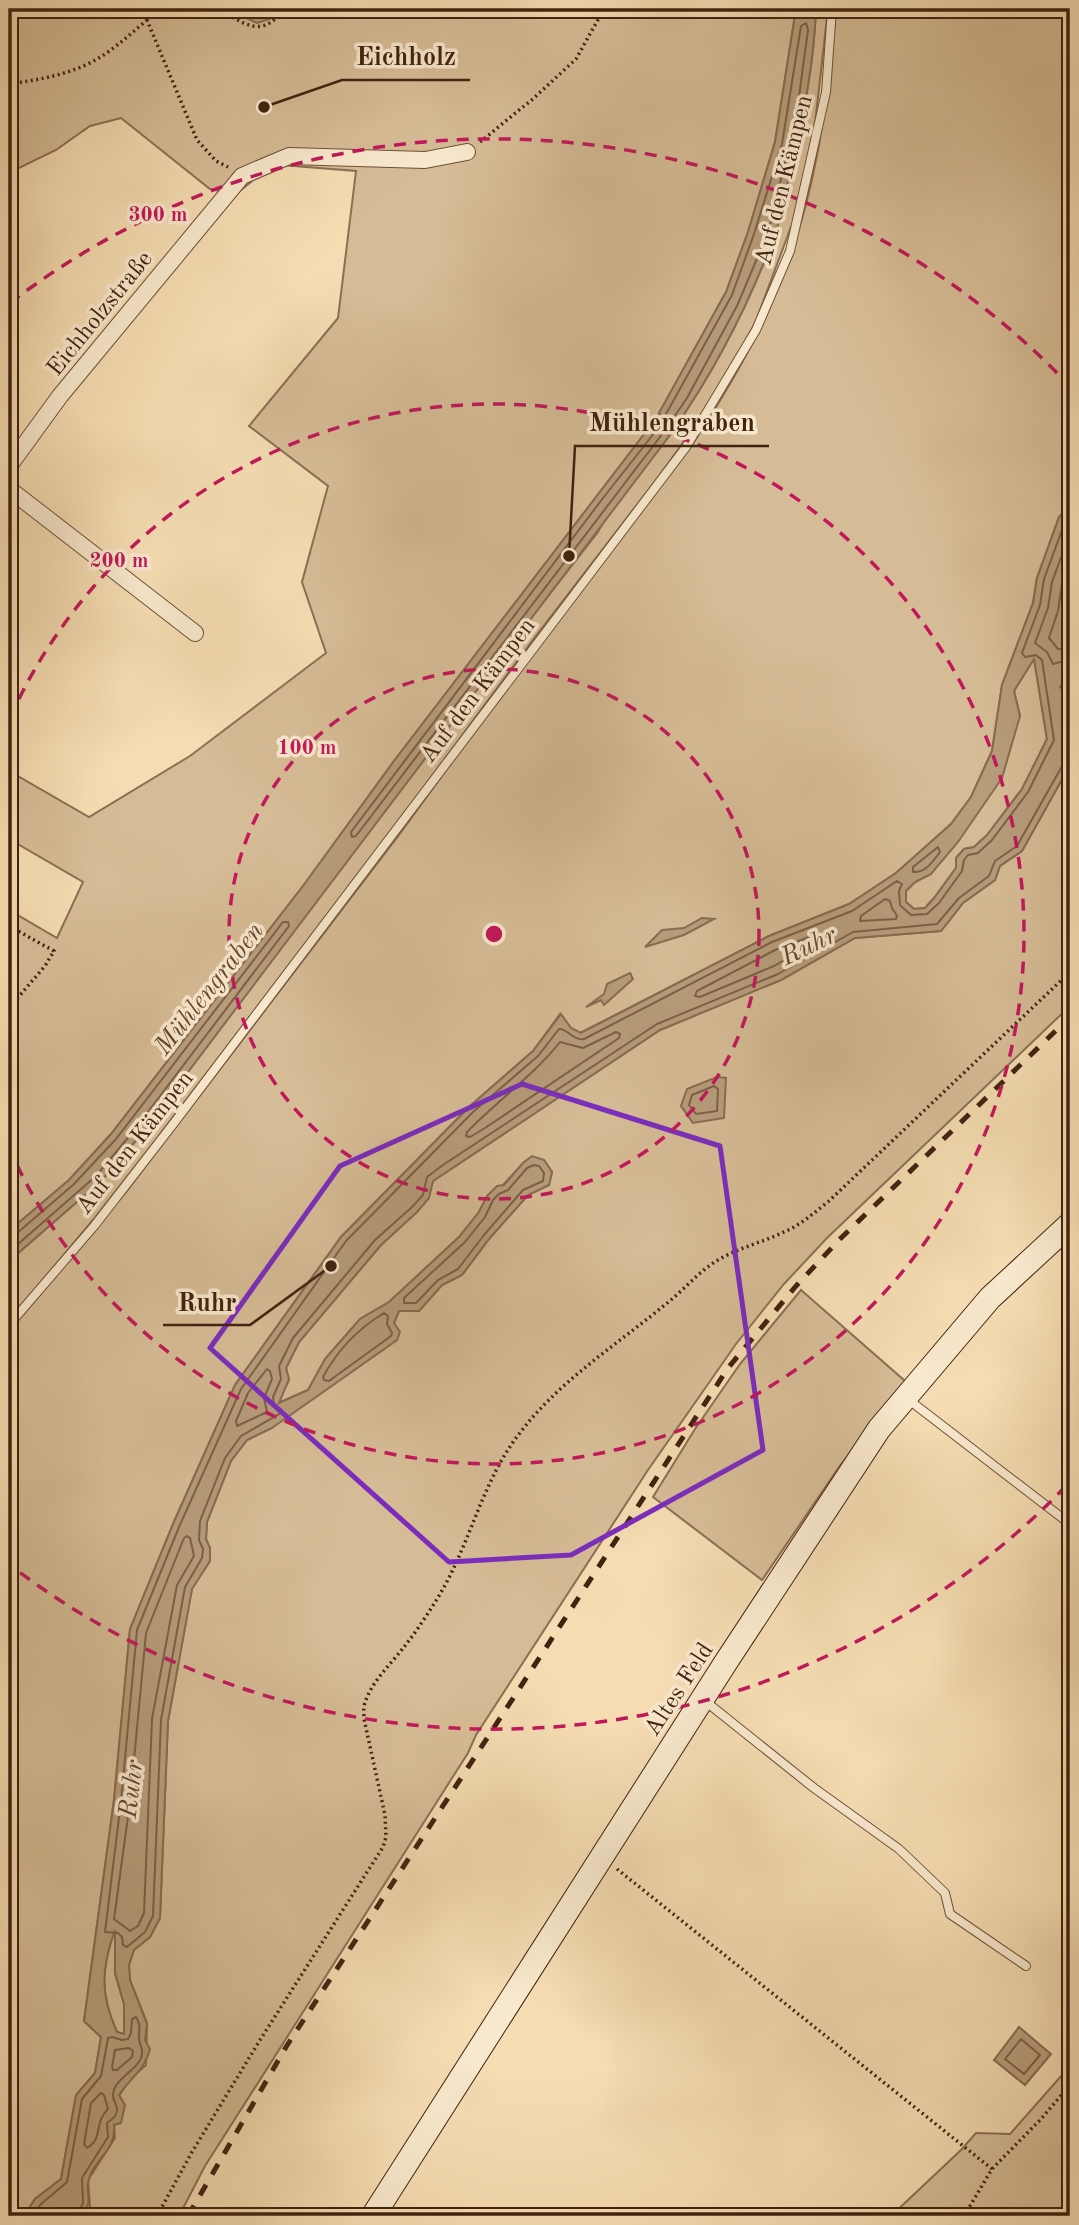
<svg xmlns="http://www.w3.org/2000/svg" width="1079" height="2225" viewBox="0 0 1079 2225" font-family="'Old Standard TT',serif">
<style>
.green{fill:#d6bc96;stroke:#8c6f53;stroke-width:2}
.water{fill:#b89d7b;stroke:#886c50;stroke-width:2;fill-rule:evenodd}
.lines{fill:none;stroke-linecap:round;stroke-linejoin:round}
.shore{stroke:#7c6046;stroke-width:2}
.service-casing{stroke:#6e5038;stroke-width:10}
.minor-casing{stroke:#6e5038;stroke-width:18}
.secondary-casing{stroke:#412210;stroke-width:25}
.path{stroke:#412210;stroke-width:3.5;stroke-dasharray:2 3.5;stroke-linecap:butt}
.service{stroke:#f8e8cd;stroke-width:8}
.minor{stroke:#f8e8cd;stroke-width:16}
.secondary{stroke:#f8e8cd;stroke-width:23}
.rail{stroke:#412210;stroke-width:5;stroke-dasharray:12 12;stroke-linecap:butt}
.marked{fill:none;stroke:#7b2cbf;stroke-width:5;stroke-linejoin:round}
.ring{fill:none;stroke:#c2185b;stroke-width:3.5;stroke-dasharray:12 9}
.labels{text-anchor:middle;stroke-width:7;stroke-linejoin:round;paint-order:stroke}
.street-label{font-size:24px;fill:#412210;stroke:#f8e8cd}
.water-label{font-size:26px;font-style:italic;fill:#654730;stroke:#f8e8cd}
.centre{fill:#c2185b;stroke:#f8e8cd;stroke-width:3.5}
.ring-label{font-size:21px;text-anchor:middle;font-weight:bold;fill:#c2185b;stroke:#f8e8cd;stroke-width:7;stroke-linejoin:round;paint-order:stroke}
.leader{fill:none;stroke:#412210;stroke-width:2.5}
.callout-dot{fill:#412210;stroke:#f8e8cd;stroke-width:2.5}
.callout-label{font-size:26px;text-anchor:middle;font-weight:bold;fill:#412210;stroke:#f8e8cd;stroke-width:7;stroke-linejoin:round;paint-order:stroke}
</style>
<rect width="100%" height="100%" fill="#f5dcb2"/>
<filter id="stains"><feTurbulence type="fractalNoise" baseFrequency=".00286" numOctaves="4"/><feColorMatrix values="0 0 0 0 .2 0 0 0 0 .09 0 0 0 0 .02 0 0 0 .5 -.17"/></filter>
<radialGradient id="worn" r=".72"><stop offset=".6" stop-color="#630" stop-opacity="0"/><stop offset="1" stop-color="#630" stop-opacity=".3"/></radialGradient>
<path class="green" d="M9 9H796L775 142 748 232 726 292 659 413 674 429C715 370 750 302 775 234 782 215 785 193 790 172 803 118 814 64 816 9H828L814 132 794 219 755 323 734 362 693 429 653 484 535 637 381 845 147 1151 93 1220 9 1320V1261L101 1181 138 1138 479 685 598 532 658 416 394 761 303 886 111 1134 69 1180 9 1231V910L57 938 83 882 9 839V771L89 817 190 756 326 653 302 582 328 486 249 426 338 318 356 171 281 165 256 178 236 194 210 189 121 118 90 126 56 150 9 173Z
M836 9H1070V507L1059 517 1037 578 1033 603 1002 685 992 751 971 797 951 824 896 873 849 904 769 936 580 1033 571 1028 560 1014 533 1051 469 1107 341 1237 235 1385 173 1524 130 1629 114 1800 84 2021 101 2037 95 2073 76 2096 61 2179 35 2199 24 2216H9V1331L126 1192 399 835 507 686 690 448C735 380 776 308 799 229 821 157 829 83 836 9Z
M1034 658 1047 739 1022 789 987 835 974 847 964 849 956 858V868L934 898 925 908 914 909 906 902V891L915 882 931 874 1020 716 1014 691Z
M1070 765V1006L827 1238 784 1284 736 1344 648 1470 476 1735 468 1753 205 2166 179 2216H82L90 2206 88 2180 115 2138 114 2125 119 2096 129 2080 146 2065 147 2023 130 1980 129 1965 134 1950 150 1937 160 1918 168 1721 192 1588 210 1561V1548L206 1539 207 1522 231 1461 247 1440 272 1428 394 1323 399 1311H419L442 1285 462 1275 489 1239 528 1195 549 1185 552 1172 544 1160 533 1157 523 1163 503 1185 487 1196 479 1212 459 1237 389 1302 360 1319 325 1359 308 1390 278 1403 289 1380 286 1368 299 1342 381 1245 417 1212 433 1181 660 1030 781 980 855 938 941 931 963 903 995 880 1000 866 1022 851Z
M801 1290 905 1381 839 1467 762 1580 653 1497 695 1429 740 1364Z
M115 1927V1973L124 2004V2034L117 2032C98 1990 103 1970 115 1927Z
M1070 2066V2216H935L921 2211 915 2216H891L961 2150 976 2133 1010 2134Z"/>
<path class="water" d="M228 9H277L270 19 257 23Z
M796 9H816C814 64 803 118 790 172 785 193 782 215 775 234 750 302 715 370 674 429L659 413 726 292 748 232 775 142Z
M658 416 673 431 138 1138 101 1181 9 1261V1231L69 1180 111 1134 303 886 394 761Z
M1070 507V670L1060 687 1070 696V765L1022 851 1000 866 995 880 963 903 941 931 855 938 781 980 660 1030 433 1181 429 1198 417 1212 381 1245 299 1342 286 1368 289 1379 279 1403 308 1390 325 1359 360 1319 389 1302 459 1237 479 1212 487 1196 497 1186 504 1185 523 1163 532 1156 544 1160 552 1172 549 1185 528 1195 489 1239 462 1275 442 1285 419 1311H399L394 1323 400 1332 397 1340 272 1428 247 1440 231 1461 207 1522 206 1539 210 1548V1561L192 1589 168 1721 160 1918 150 1937 134 1950 129 1965 130 1980 147 2024 145 2040 150 2049C145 2070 131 2077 119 2095L125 2105 121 2123 114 2125C116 2152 95 2157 89 2179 84 2195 95 2198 82 2216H24L35 2199 61 2179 76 2095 95 2073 101 2037 84 2021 114 1800 130 1629 173 1524 235 1385 341 1237 469 1107 533 1051 561 1014 571 1028 581 1033 769 936 849 904 896 873 951 824 971 797 992 751 1002 685 1033 603 1037 578 1059 517ZM1034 659 1047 739 1022 789 987 835 974 847 964 849 956 858V868L934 898 925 908 914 909 906 902V891L915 882 931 874 958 842 1002 778 1020 716 1014 691ZM115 1930V1973L124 2004V2034L117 2032C100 1995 101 1968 115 1930Z
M702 918 714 919 684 935 645 947 662 930 684 928Z
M630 973 633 979 604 1005 601 1000 586 1007 604 994 607 984Z
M717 1077 726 1078 724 1118 693 1123 681 1106 687 1089Z
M1019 2027 1051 2054 1025 2085 994 2060Z"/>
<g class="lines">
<path class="shore" d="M806 23 808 30 797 111 769 230 737 306 687 398 672 420 668 421 666 419V414L732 295 754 234 782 144 801 26Z
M659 427 663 429V433L356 836 352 837 351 832 603 498Z
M1070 517 1065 522 1044 579 1040 605 1022 653 1025 657 1036 655 1042 660 1054 740 1028 792 992 840 978 853 968 855 964 860 962 871 939 903 927 914 911 915 900 905 899 891 902 884 897 881 852 911 772 942 584 1039C573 1041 567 1028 559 1029L538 1056 473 1112 346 1241 241 1389 179 1527 137 1630 121 1801 105 1932 118 1933 122 1937 123 1945 127 1947 145 1932 153 1916 161 1720 185 1587 202 1558 203 1549 199 1540 200 1521 225 1458 241 1436 281 1413V1409L274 1404 273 1397 281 1379 279 1366 293 1338 375 1240 412 1207 423 1195 427 1177 443 1165 657 1024 778 974 853 932 937 924 959 898 989 876 995 861 1017 846 1061 768 1065 764H1070
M1070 533 1052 582 1048 608 1035 643 1047 652 1053 664 1070 659
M1070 563 1062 584 1058 611 1049 638 1058 649H1070
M938 847 940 852C933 861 926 873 913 872V867Z
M885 899 890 901 892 908 897 916 896 919 860 921 861 916Z
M817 934 821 936 820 940 774 966 700 997 695 996 697 991 775 950Z
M616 1032 620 1034 619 1038 485 1128 470 1137 466 1136 467 1132C497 1101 533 1076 560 1042L583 1048Z
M714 1086 718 1089 717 1111 696 1114 689 1105 692 1095Z
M534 1165 539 1166 544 1173 543 1181 523 1190 484 1235 458 1269 438 1280 416 1303H404V1298L465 1242 485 1217 493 1200 499 1194 508 1190 527 1168Z
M9 1236 16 1234 73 1185 116 1139 283 922H288L289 926 132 1133 96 1176 9 1252
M384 1313 388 1316 387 1324 392 1333 391 1336 329 1381 324 1380 323 1377C337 1351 359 1328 384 1313Z
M267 1369 270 1371 272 1379 264 1398 267 1412 237 1426 236 1421 248 1393Z
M187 1536 190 1538 194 1556 177 1585 152 1719 144 1913 138 1926 130 1931 114 1919 130 1802 146 1633 184 1538Z
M1021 2039 1040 2055 1024 2074 1005 2059Z
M129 2048 133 2051 132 2057 117 2070H113L112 2067 115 2050Z
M101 2093 104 2095 108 2109C93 2124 104 2138 87 2148L84 2144 91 2103Z
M32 2216 41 2204 67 2182 82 2099 101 2076 108 2038 112 2037 122 2040 128 2039 131 2033 132 2019 136 2017C141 2025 139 2029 139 2038 139 2044 143 2048 142 2054 140 2070 115 2077 113 2094 112 2102 121 2107 115 2116 113 2119 110 2120 107 2123L108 2137 82 2178 83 2203 77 2216"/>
<g class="service-casing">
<path id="service" d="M9 1325 95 1225 174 1123 686 447 756 330 790 251 826 92 832 9
M909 1400 1070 1524
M705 1701 814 1788 899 1849 945 1893 950 1914 1026 1966"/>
</g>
<g class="minor-casing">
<path id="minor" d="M9 466 60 396 242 176 289 156 425 160 467 152
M9 489 195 633"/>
</g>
<g class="secondary-casing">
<path id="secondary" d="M373 2216 726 1662 879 1429 990 1298 1070 1224"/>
</g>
<path class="path" d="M160 9 147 20 197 140 216 161 228 167
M218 9C244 23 262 40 283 9
M9 84C44 79 79 73 108 52 122 42 134 31 147 20L142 9
M480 142 534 98 576 59 604 9
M9 926 54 951 45 966 9 1008
M617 1869 992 2169
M157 2216 192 2152 260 2040 383 1847 386 1837 385 1815 364 1719C364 1714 363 1708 365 1703 371 1682 391 1664 404 1647 416 1632 427 1615 437 1599 470 1546 481 1483 519 1434 559 1381 615 1346 666 1304 684 1290 698 1272 718 1260 740 1247 764 1242 786 1231 802 1224 815 1212 829 1201L1070 972
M964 2216 992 2169 1041 2119 1070 2085"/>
<use href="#service" class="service"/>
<use href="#minor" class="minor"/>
<use href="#secondary" class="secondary"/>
<path class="rail" d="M188 2216 286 2047 728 1368 796 1286 840 1239 1070 1017"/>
</g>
<path class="marked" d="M522 1084 720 1146 763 1450 571 1555 449 1562 210 1348 340 1166Z"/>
<g class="ring">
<circle cx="494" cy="934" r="265"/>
<path d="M10 718A530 530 0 1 1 10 1150"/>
<path d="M1066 1486A795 795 0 0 1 10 1565M10 303A795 795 0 0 1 1066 382"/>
</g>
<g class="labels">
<g class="street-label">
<text transform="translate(783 180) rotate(-76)" y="8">Auf den Kämpen</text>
<text transform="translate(99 313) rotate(-51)" y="8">Eichholzstraße</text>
<text transform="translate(477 690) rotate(-53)" y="8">Auf den Kämpen</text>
<text transform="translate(134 1142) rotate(-52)" y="8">Auf den Kämpen</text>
<text transform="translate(678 1689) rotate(-57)" y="8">Altes Feld</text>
</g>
<g class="water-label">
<text transform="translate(808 945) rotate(-26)" y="9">Ruhr</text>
<text transform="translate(208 988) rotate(-52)" y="9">Mühlengraben</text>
<text transform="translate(130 1789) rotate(-83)" y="9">Ruhr</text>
</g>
</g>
<circle cx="494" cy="934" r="10" class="centre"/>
<g class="ring-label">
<text x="158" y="221">300 m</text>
<text x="119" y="567">200 m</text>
<text x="307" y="754">100 m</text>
</g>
<path class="leader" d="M264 107L342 80H470M569 556L575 446H769M331 1266L250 1325H163"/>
<g class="callout-dot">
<circle cx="264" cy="107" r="7"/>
<circle cx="569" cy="556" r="7"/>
<circle cx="331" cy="1266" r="7"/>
</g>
<g class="callout-label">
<text x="406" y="65">Eichholz</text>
<text x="672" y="431">Mühlengraben</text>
<text x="207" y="1311">Ruhr</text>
</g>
<rect width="1079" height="2225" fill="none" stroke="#f5dcb2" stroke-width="35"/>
<rect x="10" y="10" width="1058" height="2204" fill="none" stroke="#412210" stroke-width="3.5"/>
<rect x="18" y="18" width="1044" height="2190" fill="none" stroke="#412210" stroke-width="2"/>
<rect width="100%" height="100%" filter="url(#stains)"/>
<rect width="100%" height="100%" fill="url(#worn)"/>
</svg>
